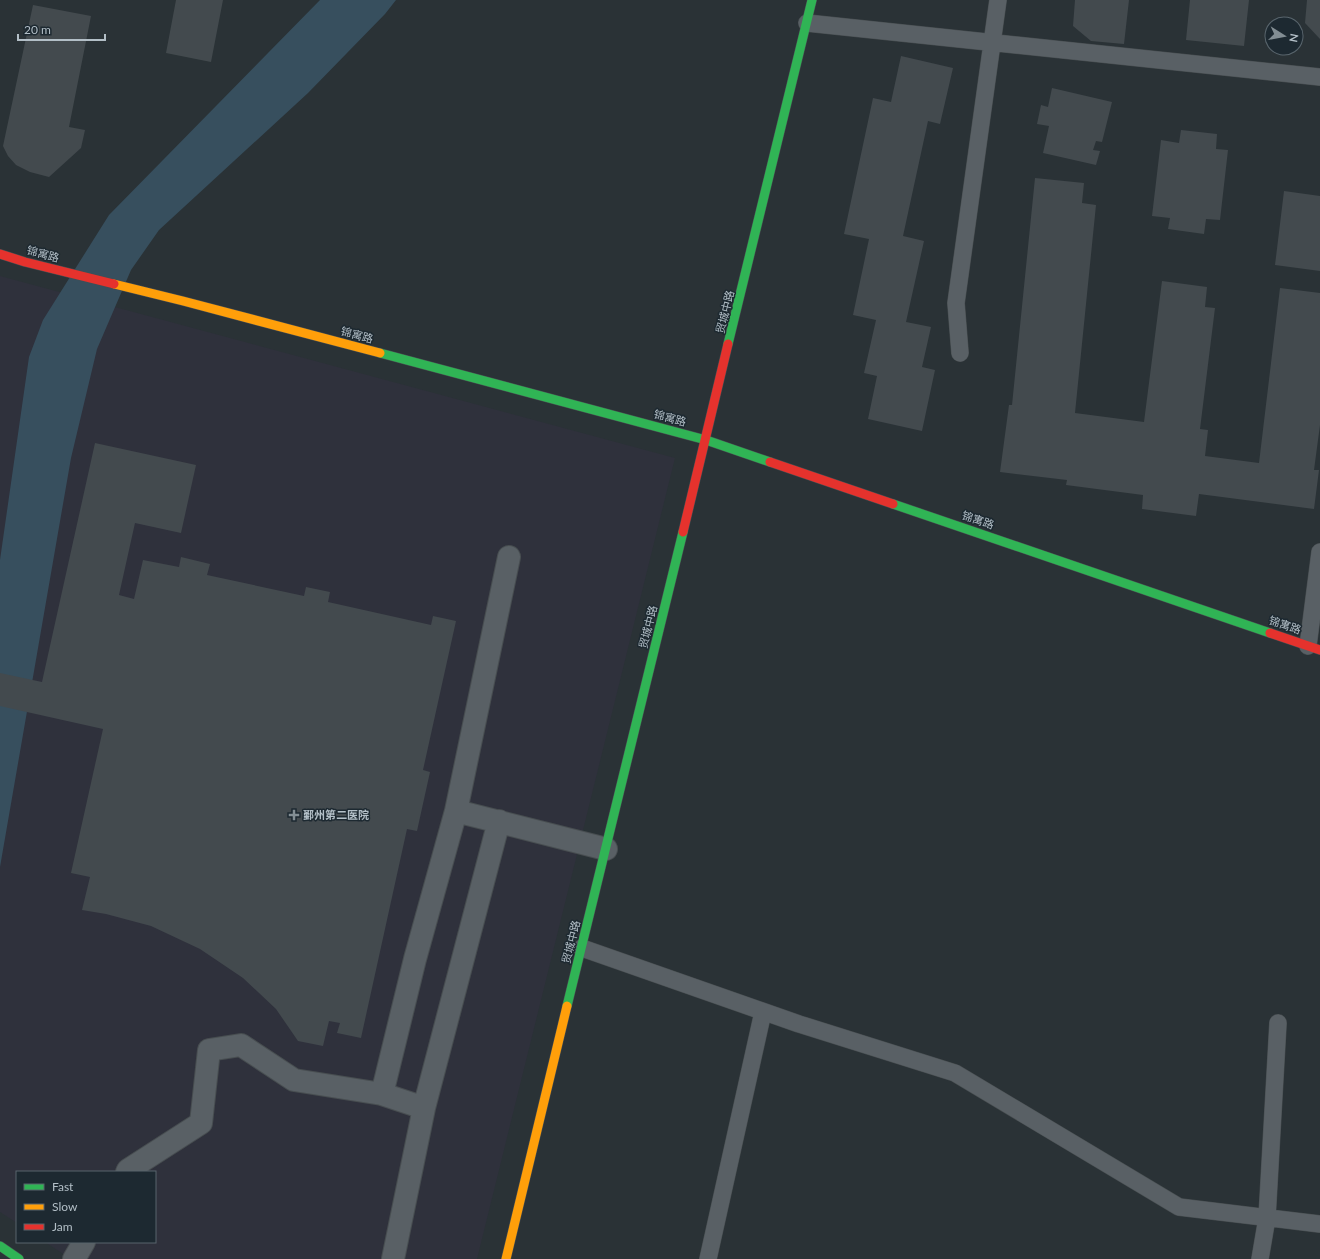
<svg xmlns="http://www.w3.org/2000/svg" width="1320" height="1259" viewBox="0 0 1320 1259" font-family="Lato,'Noto Sans SC',sans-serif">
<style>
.medical{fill:#2f313c}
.water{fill:#374f5e}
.building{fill:#434a4e}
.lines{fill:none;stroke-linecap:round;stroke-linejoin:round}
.lane-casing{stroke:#484e51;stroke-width:18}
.street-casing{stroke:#484e51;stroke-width:24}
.fast-casing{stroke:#484e51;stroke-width:10}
.slow-casing{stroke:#484e51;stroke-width:10}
.jam-casing{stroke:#484e51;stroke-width:10}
.lane{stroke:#596065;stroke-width:17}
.street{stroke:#596065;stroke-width:22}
.fast{stroke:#30b455;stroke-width:9}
.slow{stroke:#ff9f0a;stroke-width:9}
.jam{stroke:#e5322d;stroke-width:9}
.poi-dot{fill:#838e94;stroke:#1d2931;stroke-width:1.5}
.labels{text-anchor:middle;stroke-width:3;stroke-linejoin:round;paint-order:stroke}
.street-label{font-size:11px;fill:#b3bfc7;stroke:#1d2931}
.poi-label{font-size:11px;font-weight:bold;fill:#b3bfc7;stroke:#1d2931;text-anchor:start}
</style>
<rect width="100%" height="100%" fill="#2a3236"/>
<path class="medical" d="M0 276 675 458 477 1259H71L45 1242H155V1172H17V1223L0 1212Z"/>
<path class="water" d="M320 0H396L385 14 308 93 159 230 131 270 97 349 71 458 0 867V560L29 357 43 320 109 215Z"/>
<path class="building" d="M176 0H223L211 62 166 53Z
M1075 0H1129L1124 44 1091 41 1073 26Z
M1190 0H1249L1244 46 1186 40Z
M1307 0H1320V39L1305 23Z
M33 5 91 16 69 127 85 130 81 148 49 177 30 172 16 165 8 156 3 146Z
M901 56 953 68 940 124 928 121 903 236 924 241 906 322 931 327 922 367 935 370 922 431 868 419 877 376 864 373 876 320 853 315 869 239 844 234 873 98 891 102Z
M1052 88 1112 102 1102 142 1096 141 1093 150 1100 151 1096 165 1043 153 1049 126 1037 124 1041 105 1048 107Z
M1181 130 1217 134 1216 149 1228 150 1220 220 1206 219 1204 234 1168 229 1170 218 1152 216 1161 140 1179 143Z
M1035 178 1084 183 1082 203 1096 205 1075 413 1144 422 1162 281 1207 287 1205 307 1215 308 1200 429 1208 430 1205 456 1259 463 1280 288 1320 293V425L1314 470H1319L1314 509 1199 494 1196 516 1142 509 1143 495 1066 485 1067 480 1000 472 1009 405H1012Z
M1284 191 1320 196V271L1275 265Z
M95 443 196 465 181 533 135 523 119 595 134 599 143 560 179 567 181 557 210 564 207 575 304 596 306 587 330 592 328 602 431 625 433 616 456 621 423 770 430 772 417 831 407 829 361 1038 337 1033 340 1023 329 1021 323 1046 298 1041 276 1009 243 978 200 949 151 926 106 914 82 910 90 877 71 873 103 729 0 706V673L42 682Z"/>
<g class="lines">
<g class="lane-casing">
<path id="lane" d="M807 23 1320 77
M960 353 956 303 998 0
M1308 646 1320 552
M582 948 799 1024 955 1073 1179 1207 1320 1224
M708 1259 763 1012
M1260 1259 1267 1218 1278 1023"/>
</g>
<g class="street-casing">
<path id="street" d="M456 811 606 849
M382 1094 424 1108
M127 1172 128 1170 201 1123 209 1050 241 1045 294 1080 382 1094 415 959 456 811 509 557
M74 1259 84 1242
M393 1259 424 1108 499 821"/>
</g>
<g class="fast-casing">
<path id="fast" d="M728 344 812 0
M380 353 706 440 770 462
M893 504 1270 633
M567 1006 683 532
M0 1246 19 1259"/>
</g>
<g class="slow-casing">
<path id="slow" d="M114 284 183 301 380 353
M506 1259 567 1006"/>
</g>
<g class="jam-casing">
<path id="jam" d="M0 254 25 262 114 284
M770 462 893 504
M683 532 728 344
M1270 633 1320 650"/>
</g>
<use href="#lane" class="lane"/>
<use href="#street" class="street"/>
<use href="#fast" class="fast"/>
<use href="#slow" class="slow"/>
<use href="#jam" class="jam"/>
</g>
<path class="poi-dot" d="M292 809h4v4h4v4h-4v4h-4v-4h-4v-4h4z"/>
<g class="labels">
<g class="street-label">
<text transform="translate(43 254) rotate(15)" y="4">锦寓路</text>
<text transform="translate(725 312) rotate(-76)" y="4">贸城中路</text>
<text transform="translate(357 335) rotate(15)" y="4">锦寓路</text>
<text transform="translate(670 418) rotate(15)" y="4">锦寓路</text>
<text transform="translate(978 520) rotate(19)" y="4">锦寓路</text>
<text transform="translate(1285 625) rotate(19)" y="4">锦寓路</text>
<text transform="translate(648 627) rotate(-76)" y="4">贸城中路</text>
<text transform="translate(571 942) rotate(-76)" y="4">贸城中路</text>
</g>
<g class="poi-label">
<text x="303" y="819">鄞州第二医院</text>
</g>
</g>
<rect x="16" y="1171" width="140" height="72" fill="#1d2931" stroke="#59656d"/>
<rect x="24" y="1184" width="20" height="6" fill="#30b455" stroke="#59656d"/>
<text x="52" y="1191" font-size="12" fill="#b3bfc7">Fast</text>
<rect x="24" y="1204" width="20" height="6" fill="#ff9f0a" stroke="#59656d"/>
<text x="52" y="1211" font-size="12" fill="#b3bfc7">Slow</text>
<rect x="24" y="1224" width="20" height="6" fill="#e5322d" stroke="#59656d"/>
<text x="52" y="1231" font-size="12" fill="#b3bfc7">Jam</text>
<g transform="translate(1284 36) rotate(101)"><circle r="19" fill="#1d2931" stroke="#59656d"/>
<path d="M0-3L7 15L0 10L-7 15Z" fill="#838e94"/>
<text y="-6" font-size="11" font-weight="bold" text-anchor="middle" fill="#b3bfc7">N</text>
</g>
<path d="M18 34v6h87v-6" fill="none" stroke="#b3bfc7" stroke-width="2"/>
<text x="24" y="34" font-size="12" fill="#b3bfc7" stroke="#1d2931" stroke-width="3" paint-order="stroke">20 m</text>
</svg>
